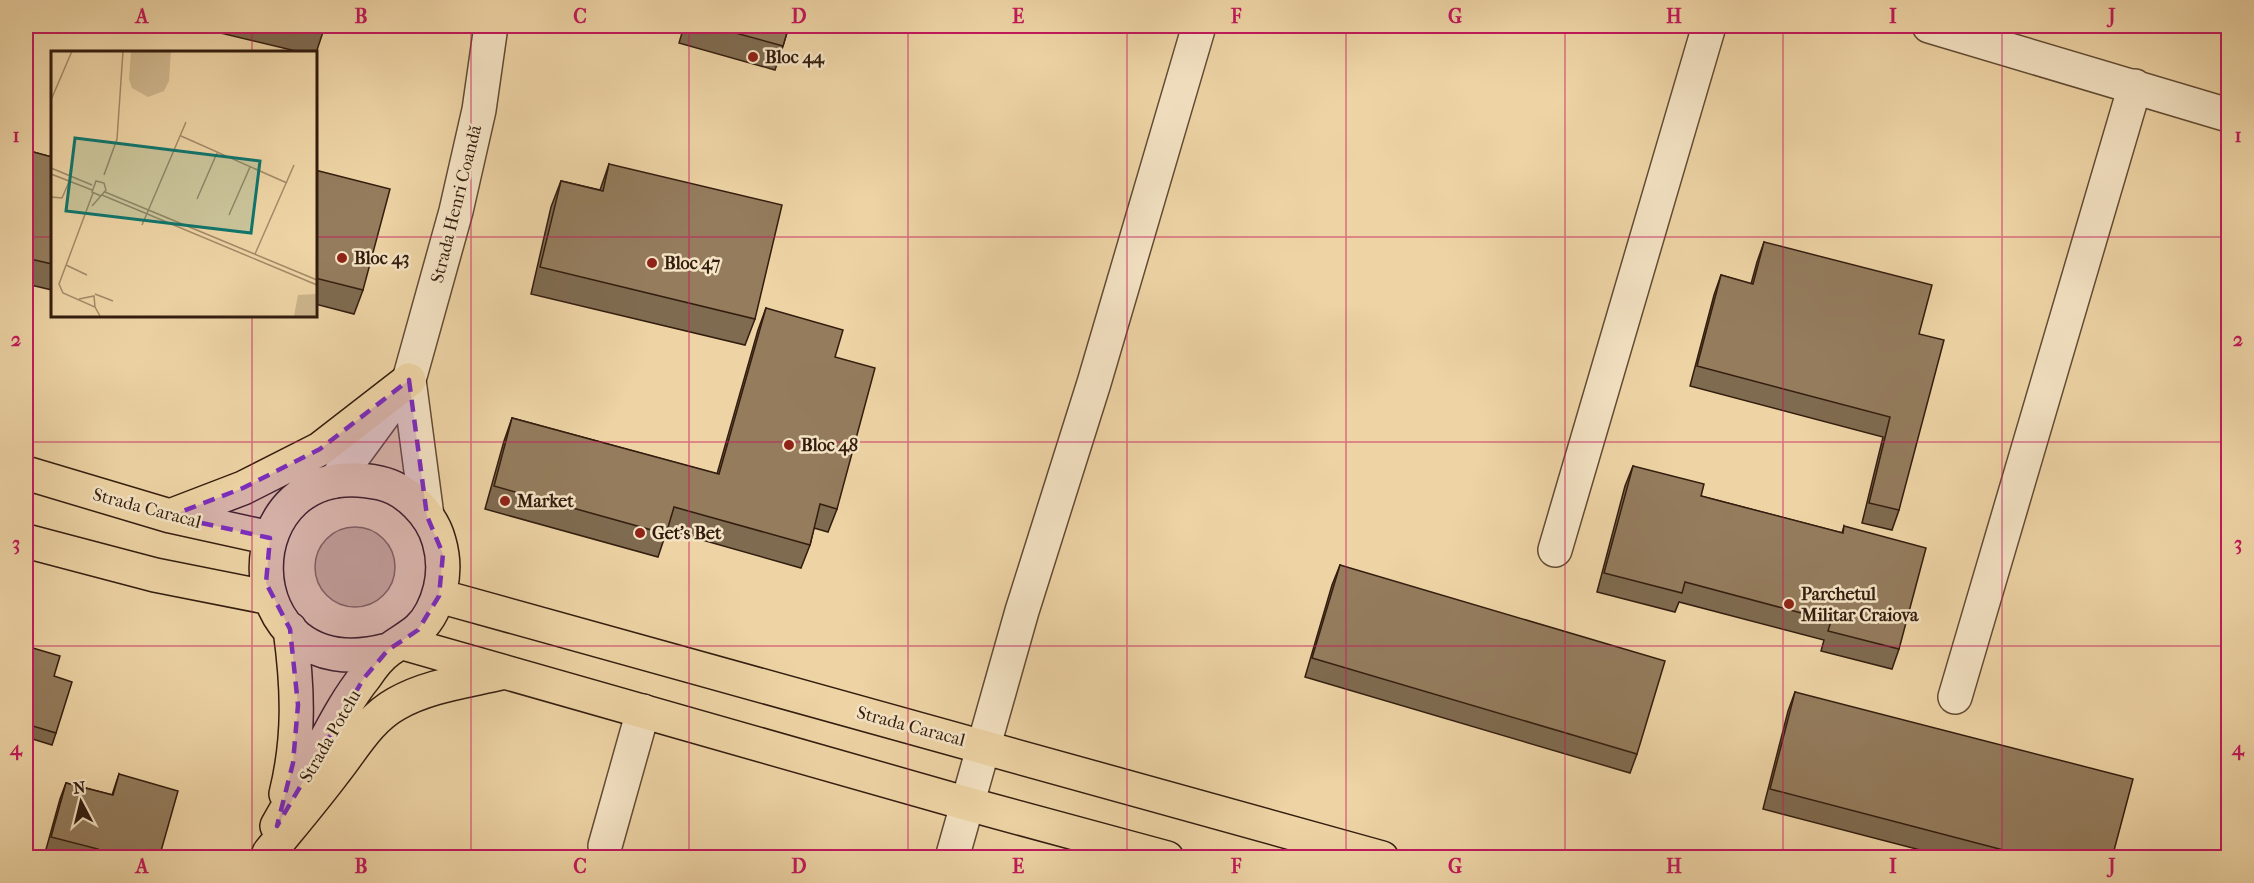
<svg xmlns="http://www.w3.org/2000/svg" width="2254" height="883" viewBox="0 0 2254 883" font-family="'IM FELL French Canon',serif">
<style>
.green{fill:#ceb58c;stroke:#80694e;stroke-width:1.5}
.lines{fill:none;stroke-linecap:round;stroke-linejoin:round}
.minor-casing{stroke:#624b34;stroke-width:36}
.major-casing{stroke:#331d0f;stroke-width:36}
.minor{stroke:#f4e3c4;stroke-width:33}
.major{stroke:#eed4a5;stroke-width:33}
.wall{fill:#7f6b50;stroke:#331d0f;stroke-width:1.5}
.building{fill:#947c5d;stroke:#331d0f;stroke-width:1.5}
.marked{fill:#7b2cbf;fill-opacity:0.2;stroke:#7b2cbf;stroke-width:4.5;stroke-dasharray:12 8;stroke-linejoin:round}
.grid{fill:none;stroke:#c2185b;stroke-width:1.5;stroke-opacity:0.55}
.poi-dot{fill:#8f2418;stroke:#f4e3c4;stroke-width:2}
.labels{text-anchor:middle;stroke-width:5;stroke-linejoin:round;paint-order:stroke}
.poi-label{font-size:18px;font-weight:bold;fill:#331d0f;stroke:#f4e3c4;text-anchor:start}
.street-label{font-size:18px;fill:#331d0f;stroke:#f4e3c4}
.inset-road{fill:none;stroke:#a38b69;stroke-width:1.5}
.view{fill:#0f766e;fill-opacity:0.15;stroke:#0f766e;stroke-width:3}
.inset-edge{fill:none;stroke:#331d0f;stroke-width:3}
.neatline{fill:none;stroke:#c2185b;stroke-width:2}
.grid-label{font-size:20px;text-anchor:middle;font-weight:bold;fill:#c2185b}
</style>
<rect width="100%" height="100%" fill="#eed4a5"/>
<filter id="stains"><feTurbulence type="fractalNoise" baseFrequency=".00333" numOctaves="4"/><feColorMatrix values="0 0 0 0 .2 0 0 0 0 .09 0 0 0 0 .02 0 0 0 .5 -.17"/></filter>
<radialGradient id="worn" r=".72"><stop offset=".6" stop-color="#630" stop-opacity="0"/><stop offset="1" stop-color="#630" stop-opacity=".3"/></radialGradient>
<path class="green" d="M315 567a40 40 0 1 1 80 0a40 40 0 1 1-80 0Z"/>
<g class="lines">
<g class="minor-casing">
<path id="minor" d="M1929 26 2228 115
M409 380 427 516
M335 481 409 380 456 211 479 110 491 26
M1555 550 1709 26
M1955 697 2135 86
M605 846 643 711
M952 858 1022 611 1094 383 1199 26"/>
</g>
<g class="major-casing">
<path id="major" d="M26 473 170 516 270 538
M170 516 243 488 320 449 409 380
M26 541 155 575 271 598
M439 596 1382 858
M403 643 968 804 1167 858
M286 794C300 737 298 687 290 629
M277 826C292 799 308 773 322 747 335 723 348 698 365 677 371 668 380 656 389 650 406 637 421 633 432 611 443 589 446 565 439 541 432 515 407 489 380 483 227 449 227 693 388 650
M269 853C291 826 314 799 335 771 354 747 369 719 396 704 427 686 467 681 501 673"/>
</g>
<use href="#minor" class="minor"/>
<use href="#major" class="major"/>
</g>
<path class="wall" d="M213 26H325L315 56V52H300L212 31Z
M684 26H789L783 46 775 70 679 43Z
M26 150 52 157V290L26 284Z
M609 164 755 319 745 345 531 294 551 207 561 181 600 190Z
M315 170 363 290 354 314 315 304Z
M1764 242 1919 334 1899 510 1892 530 1862 523 1883 437 1690 386 1714 295 1721 275 1751 284 1757 262Z
M766 308 835 357 837 509 828 532 814 528 810 545 801 568 667 530 658 557 485 509 504 441 512 418 717 474 758 330Z
M1633 466 1701 496 1842 533 1844 526 1899 649 1892 669 1821 651 1824 640 1679 602 1675 612 1597 592 1625 486Z
M1340 565 1637 754 1630 773 1305 677 1332 585Z
M26 646 54 676 56 733 52 745 26 737Z
M1795 692 2112 858H1951L1763 809 1788 711Z
M119 774 159 858H62L45 853 60 799 66 783 112 795Z"/>
<path class="building" d="M296 26H325L324 32Z
M710 26H789L783 46Z
M26 150 52 157V264L26 258Z
M609 164 782 205 755 319 540 267 561 181 603 191Z
M315 170 390 189 363 290 315 278Z
M1764 242 1932 285 1919 334 1944 340 1899 510 1869 503 1890 417 1697 366 1721 275 1753 284Z
M766 308 843 330 835 357 875 368 837 509 820 504 810 545 674 507 666 534 494 486 512 418 719 474Z
M1633 466 1704 484 1701 496 1843 533 1844 526 1926 548 1899 649 1828 631 1831 621 1685 582 1682 593 1604 573Z
M1340 565 1665 661 1637 754 1312 658Z
M26 646 60 656 54 676 72 682 56 733 26 724Z
M1795 692 2133 779 2112 858H2034L1770 789Z
M119 774 178 791 159 858H96L98 849 51 837 66 783 113 795Z"/>
<path class="marked" d="M409 380 427 516 443 554 439 596 418 630 388 650 364 678 277 826 293 763 298 705 290 629 266 583 270 538 170 516 243 488 320 449Z"/>
<path class="grid" d="M252 26V52M471 26V858M689 26V858M908 26V858M1127 26V858M1346 26V858M1565 26V858M1783 26V858M2002 26V858M26 237H52M315 237H2228M252 315V858M26 442H2228M26 646H2228"/>
<g class="poi-dot">
<circle cx="753" cy="57" r="6"/>
<circle cx="342" cy="258" r="6"/>
<circle cx="652" cy="263" r="6"/>
<circle cx="789" cy="445" r="6"/>
<circle cx="505" cy="501" r="6"/>
<circle cx="640" cy="533" r="6"/>
<circle cx="1789" cy="604" r="6"/>
</g>
<g class="labels">
<g class="poi-label">
<text x="765" y="63">Bloc 44</text>
<text x="354" y="264">Bloc 43</text>
<text x="664" y="269">Bloc 47</text>
<text x="801" y="451">Bloc 48</text>
<text x="517" y="507">Market</text>
<text x="652" y="539">Get's Bet</text>
<text x="1801" y="600">Parchetul<tspan x="1801" dy="21">Militar Craiova</tspan></text>
</g>
<g class="street-label">
<text transform="translate(456 204) rotate(-76)" y="6">Strada Henri Coandă</text>
<text transform="translate(147 508) rotate(15)" y="6">Strada Caracal</text>
<text transform="translate(911 726) rotate(15)" y="6">Strada Caracal</text>
<text transform="translate(330 736) rotate(-60)" y="6">Strada Potelu</text>
</g>
</g>
<g transform="translate(51 51)">
<rect width="266" height="266" fill="#eed4a5"/>
<path d="M80 0H120L118 30 113 40 97 46 81 37 78 28ZM265 243 264 265H243L247 244Z" fill="#ceb58c"/>
<path class="inset-road" d="M0 49 21 0M130 85 236 132M0 117 41 134M0 123 41 139M53 124 66 88 72 0M54 141 266 229M42 142 8 233 12 242 44 256 49 265M51 144 266 234M0 146 11 147 18 131M146 148 166 102M41 155 55 139 53 132 45 130 41 141 50 145M178 164 199 116M91 174 135 71M204 203 243 114M15 214 36 224M44 243 62 250M28 248 43 245 44 256"/>
<path class="view" d="M24 87 209 110 200 182 15 160Z"/>
<rect width="266" height="266" class="inset-edge"/>
</g>
<rect width="2254" height="883" fill="none" stroke="#eed4a5" stroke-width="66"/>
<g transform="translate(81 802) rotate(353)" stroke="#f4e3c4" stroke-width="4.5" paint-order="stroke">
<path d="M0-4.5L10 22L0 15L-10 22Z" fill="#331d0f"/>
<text y="-9" font-size="16" font-weight="bold" text-anchor="middle" fill="#331d0f">N</text>
</g>
<rect x="33" y="33" width="2188" height="817" class="neatline"/>
<g class="grid-label">
<text x="142" y="23">A</text>
<text x="361" y="23">B</text>
<text x="580" y="23">C</text>
<text x="799" y="23">D</text>
<text x="1018" y="23">E</text>
<text x="1236" y="23">F</text>
<text x="1455" y="23">G</text>
<text x="1674" y="23">H</text>
<text x="1893" y="23">I</text>
<text x="2112" y="23">J</text>
<text x="16" y="142">1</text>
<text x="2238" y="142">1</text>
<text x="16" y="346">2</text>
<text x="2238" y="346">2</text>
<text x="16" y="550">3</text>
<text x="2238" y="550">3</text>
<text x="16" y="755">4</text>
<text x="2238" y="755">4</text>
<text x="142" y="873">A</text>
<text x="361" y="873">B</text>
<text x="580" y="873">C</text>
<text x="799" y="873">D</text>
<text x="1018" y="873">E</text>
<text x="1236" y="873">F</text>
<text x="1455" y="873">G</text>
<text x="1674" y="873">H</text>
<text x="1893" y="873">I</text>
<text x="2112" y="873">J</text>
</g>
<rect width="100%" height="100%" filter="url(#stains)"/>
<rect width="100%" height="100%" fill="url(#worn)"/>
</svg>
